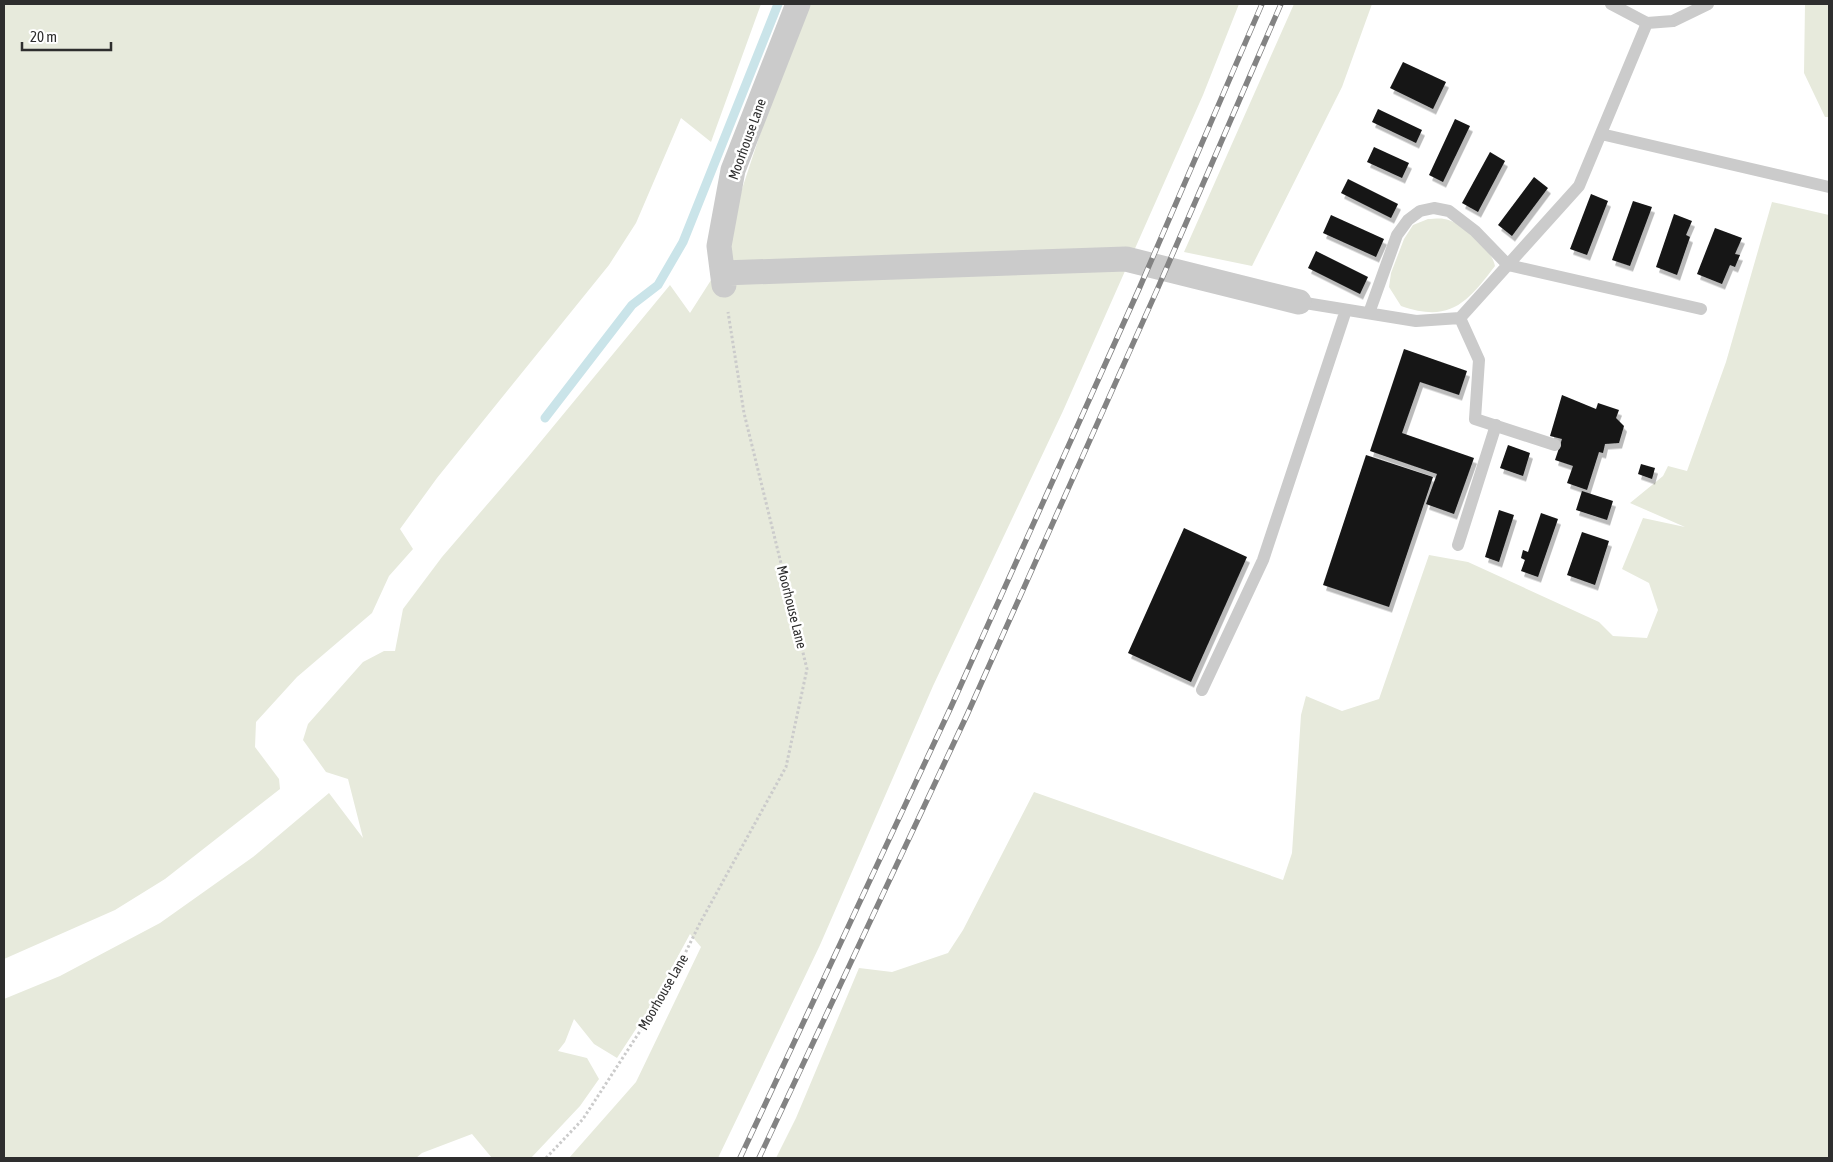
<svg xmlns="http://www.w3.org/2000/svg" width="1833" height="1162" viewBox="0 0 1833 1162" font-family="'Asap Condensed',sans-serif">
<style>
.green{fill:#e7eadc}
.lines{fill:none;stroke-linecap:round;stroke-linejoin:round}
.stream{stroke:#cae4e9;stroke-width:9}
.building{fill:#151515;filter:url(#shadow)}
.path{stroke:#cbcbcb;stroke-width:3;stroke-dasharray:2.5 2.5;stroke-linecap:butt}
.lane{stroke:#cbcbcb;stroke-width:12}
.street{stroke:#cbcbcb;stroke-width:25}
.rail-casing{stroke:#838383;stroke-width:5.5}
.rail{stroke:#fff;stroke-width:4;stroke-dasharray:11;stroke-linecap:butt}
.labels{text-anchor:middle;stroke-width:5;stroke-linejoin:round;paint-order:stroke}
.street-label{font-size:14px;fill:#2e2e2e;stroke:#fff}
</style>
<defs>
<filter id="shadow"><feDropShadow dx="3" dy="5.5" stdDeviation="0" flood-color="#0004"/></filter>
</defs>
<rect width="100%" height="100%" fill="#fff"/>
<path class="green" d="M4 4H761L711 142 681 118 636 223 609 265 437 478 400 529 413 549 389 576 372 613 297 677 256 722 255 747 279 779 280 789 165 879 115 910 4 959Z
M810 4H1239L1203 95 1063 411 933 686 820 945 718 1158H569L636 1082 701 947 690 934 651 1006 617 1058 594 1044 574 1019 565 1042 558 1051 587 1058 599 1079 580 1106 531 1158H492L472 1134 422 1153 416 1158H4V999L60 976 160 923 253 857 329 793 363 838 348 779 326 772 303 740 308 724 363 662 384 651H395L403 609 442 557 528 457 670 285 690 313 713 277 770 104Z
M1294 4H1372L1342 87 1252 266 1184 252Z
M1805 4H1829V117H1825L1804 73Z
M1772 202 1829 215V1158H776L796 1118 859 968 892 972 948 953 963 930 1034 792 1283 880 1292 853 1301 715 1306 696 1342 711 1379 699 1429 555 1468 562 1599 622 1613 636 1647 638 1658 610 1649 583 1622 569 1643 518 1685 527 1630 503 1663 476 1668 466 1687 471 1726 362Z
M1428 219C1433 219 1440 218 1444 219 1462 221 1492 249 1495 266 1467 303 1450 323 1401 306L1389 287 1391 273 1404 239 1413 225Z"/>
<g class="lines">
<path class="stream" d="M545 418 632 305 658 285 683 242 778 4"/>
</g>
<path class="building" d="M1403 62 1446 82 1433 109 1390 88Z
M1378 109 1422 130 1416 143 1372 122Z
M1455 119 1470 126 1443 182 1429 175Z
M1374 147 1409 163 1402 178 1367 162Z
M1490 152 1505 161 1478 212 1462 203Z
M1534 177 1548 188 1512 236 1498 225Z
M1348 179 1398 204 1391 218 1341 193Z
M1591 194 1608 201 1587 255 1570 249Z
M1633 201 1652 207 1630 266 1612 260Z
M1674 214 1692 221 1686 235 1690 237 1677 275 1656 267Z
M1331 215 1384 239 1376 257 1323 233Z
M1715 228 1742 238 1735 254 1740 255 1735 267 1730 265 1722 284 1697 274Z
M1316 251 1368 277 1360 294 1308 268Z
M1404 349 1467 371 1459 395 1420 382 1402 433 1474 458 1454 514 1426 504 1437 474 1370 451Z
M1562 395 1596 409 1598 403 1619 410 1616 418 1624 426 1619 443 1605 444 1603 453 1599 452 1587 490 1567 483 1573 466 1555 460 1562 439 1550 436Z
M1508 445 1530 453 1523 476 1500 468Z
M1366 455 1433 477 1389 607 1323 585Z
M1641 464 1655 468 1652 479 1638 474Z
M1582 491 1613 501 1607 520 1576 510Z
M1499 510 1514 515 1499 562 1485 557Z
M1541 513 1558 519 1538 577 1521 571 1525 560 1521 558 1523 550 1528 552Z
M1184 528 1247 557 1191 682 1128 653Z
M1582 532 1609 541 1595 585 1567 575Z"/>
<g class="lines">
<path class="path" d="M546 1158 583 1119 668 988 700 923 786 767 807 669 744 413 728 312"/>
<path class="lane" d="M1647 23 1673 21 1708 4
M1601 134 1829 187
M1299 302 1416 321 1460 318 1579 186 1647 23 1611 4
M1369 313 1397 235 1408 220 1420 211 1434 208 1449 211 1475 231 1508 265 1701 309
M1460 318 1479 360 1475 419 1555 445
M1458 545 1496 425
M1202 690 1263 560 1346 310"/>
<path class="street" d="M723 273 1126 259 1299 302
M724 285 719 246 733 170 798 4"/>
<g class="rail-casing">
<path id="rail" d="M740 1158 951 707 1139 289 1262 4
M759 1158 967 715 1157 290 1281 4"/>
</g>
<use href="#rail" class="rail"/>
</g>
<g class="labels">
<g class="street-label">
<text transform="translate(747 139) rotate(-70)" y="5">Moorhouse Lane</text>
<text transform="translate(792 607) rotate(76)" y="5">Moorhouse Lane</text>
<text transform="translate(663 992) rotate(-60)" y="5">Moorhouse Lane</text>
</g>
</g>
<rect width="1833" height="1162" fill="none" stroke="#2e2e2e" stroke-width="10"/>
<path d="M22 42v8h89v-8" fill="none" stroke="#2e2e2e" stroke-width="2.5"/>
<text x="30" y="42" font-size="15" fill="#2e2e2e" stroke="#ffffff" stroke-width="4" paint-order="stroke">20 m</text>
</svg>
